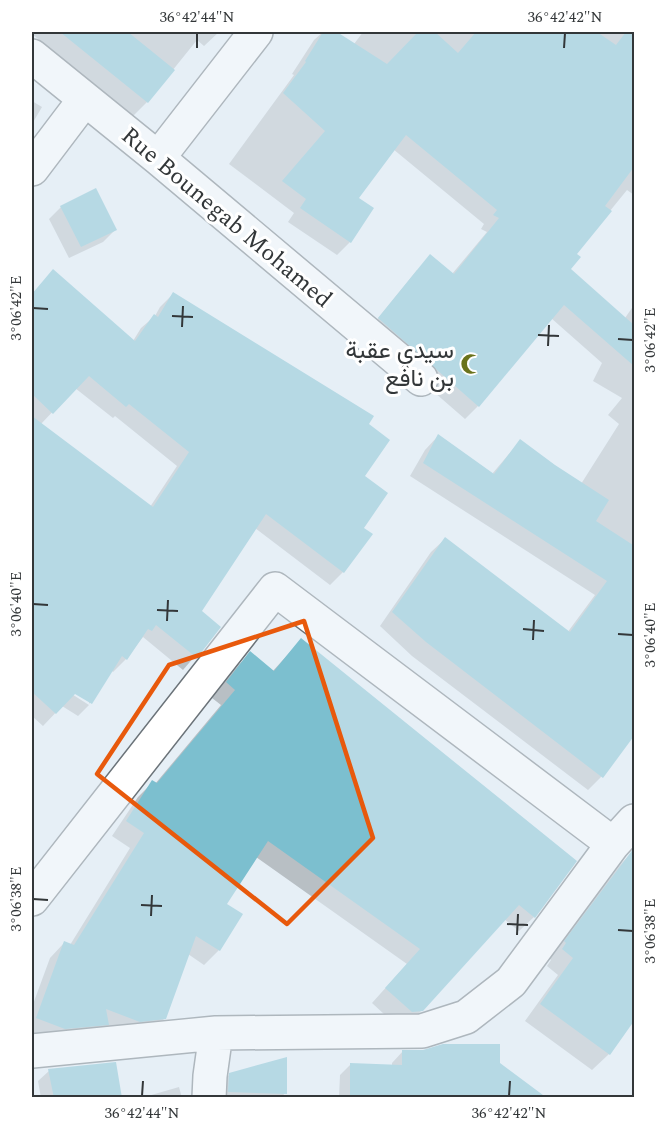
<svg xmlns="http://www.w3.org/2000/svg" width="666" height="1129" viewBox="0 0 666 1129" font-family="Spectral,Vazirmatn,serif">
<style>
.shadow{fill:#0003;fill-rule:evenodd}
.building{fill:#7cbfcf}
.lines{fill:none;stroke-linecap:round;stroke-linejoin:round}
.street-casing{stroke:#6b7379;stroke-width:36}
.street{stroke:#fff;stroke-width:33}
.marked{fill:none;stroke:#e8590c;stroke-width:4.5;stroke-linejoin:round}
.ticks{fill:none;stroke:#333739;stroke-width:2}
.labels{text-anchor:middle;stroke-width:6;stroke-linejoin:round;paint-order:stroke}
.street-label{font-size:24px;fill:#333739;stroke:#fff}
.poi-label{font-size:24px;fill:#333739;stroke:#fff;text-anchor:end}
.neatline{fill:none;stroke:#333739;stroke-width:2}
.ticks-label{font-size:15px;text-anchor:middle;fill:#333739}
</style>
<rect width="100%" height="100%" fill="#e6eff6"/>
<path class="shadow" d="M32 32H219L204 46 197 40 147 102 133 116 32 34Z
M323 32H335L354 44 363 32H634V195L627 190 575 254 569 269 625 318 634 305V733L601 777 588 790 412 656 380 626 431 552 445 539 567 633 595 595 410 476 425 450 438 436 492 474 520 441 581 484 619 424 608 415 622 398 593 381 602 363 551 318 478 406 465 419 366 333 417 270 452 274 487 232 481 229 484 224 393 149 357 199 350 242 337 255 288 222 294 213 229 164 294 75 292 74 314 40Z
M32 101 42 107 32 124Z
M61 207 115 230 103 242 69 258 49 219Z
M53 271 133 341 141 328 155 316 160 307 173 294 367 425 362 528 371 535 343 572 330 585 255 528 200 612 219 628 183 670 143 637 126 659 113 672 111 670 89 704V701L69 688 67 691 89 705 78 716 62 706 43 726 32 716V294ZM75 388 113 418 115 416 177 466 150 507 41 424Z
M301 640 534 917 519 931 504 919 422 1010 407 1025 397 1026 372 1003 407 964 256 857 225 904 219 950 204 965 188 954 165 1018 150 1033 32 1036V1007L50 958 64 943 70 945 130 848 112 836 138 797 153 782 155 784 221 705 212 698 236 668 250 653 272 672Z
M634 850V1018L609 1054 592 1070 525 1021 558 975 547 966 551 960 549 958 620 865Z
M403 1051 499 1064 544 1098H339L340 1075 351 1064 392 1066V1063Z
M49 1071 121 1098H41L38 1081Z
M230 1074 285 1093 281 1098H217L218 1086Z
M179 1087 182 1098H141Z"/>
<path class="building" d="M60 32H128L175 70 148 103Z
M323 32H337L387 64 418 32H435L458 53 476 32H597L616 45 626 32H634V167L605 206 612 211 577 254 581 257 571 269 634 325V366L564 305 479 407 378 318 430 254 454 274 499 218 493 215 497 210 406 135 359 198 374 208 351 243 300 208 306 199 282 181 325 131 283 93 306 62 305 61Z
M96 188 117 230 81 247 60 206Z
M53 269 135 341 154 314 158 317 173 292 374 416 369 424 390 440 365 476 388 493 364 528 373 534 344 573 266 514 202 611 221 627 197 658 156 625 152 631 148 629 127 660 122 656 92 704 75 694 56 714 32 692V416L153 507 189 452 129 404 126 407 89 376 53 414 32 394V294Z
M438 434 494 474 520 439 555 465 609 500 596 521 633 545 634 543V736L603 778 426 642 392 612 445 537 570 632 607 581 423 463Z
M301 638 577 861 535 918 519 905 423 1011 412 1012 385 988 420 949 268 841 227 904 243 914 220 951 196 936 166 1019 140 1022 106 1009 109 1025 65 1029 36 1018 64 941 74 945 144 833 126 821 152 780 157 783 235 690 226 682 250 651 274 671Z
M634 848V1021L610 1055 540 1004 573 958 562 949 566 943 564 941Z
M443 1044H500V1063L547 1098H350V1063L402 1065V1050H423Z
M287 1057V1094L228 1092 229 1073Z
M116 1062 122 1098H54L48 1069Z"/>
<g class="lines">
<g class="street-casing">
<path id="street" d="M32 56 158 158 421 379
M158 158 256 32
M32 169 85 99
M32 899 275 589 613 844 634 821
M32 1051 216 1033 422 1031 466 1017 511 982 613 844
M209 1098 210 1076 216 1033"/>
</g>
<use href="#street" class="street"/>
</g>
<path d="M0 0H666V1129H0ZM304 621 373 838 287 924 97 774 169 665Z" fill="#e6eff6" fill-opacity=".55" fill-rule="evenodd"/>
<path class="marked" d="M304 621 373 838 287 924 97 774 169 665Z"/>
<path class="ticks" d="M197 48V33M564 48 565 33M33 308 48 309M172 316 193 317M182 327 183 306M538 335 559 336M618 339 633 340M548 346 549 325M33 604 48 605M157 610 178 611M167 621 168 600M523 629 544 631M618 634 633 635M533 640 534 620M33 899 48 900M141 905 162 906M151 916 152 895M507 924 528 925M618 930 633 931M517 935 518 914M142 1096 143 1081M509 1096 510 1081"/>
<defs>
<g id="mosque-bare" transform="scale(1.62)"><path d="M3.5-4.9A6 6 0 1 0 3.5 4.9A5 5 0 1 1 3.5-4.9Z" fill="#6b731c" stroke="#fff" stroke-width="2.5" paint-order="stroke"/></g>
</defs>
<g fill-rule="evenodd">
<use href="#mosque-bare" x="471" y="364"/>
</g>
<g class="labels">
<g class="street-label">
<text transform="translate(227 217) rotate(40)" y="8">Rue Bounegab Mohamed</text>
</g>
<g class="poi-label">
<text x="454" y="358">سيدي عقبة<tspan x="454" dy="28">بن نافع</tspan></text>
</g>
</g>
<rect width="666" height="1129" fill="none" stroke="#ffffff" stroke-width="66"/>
<rect x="33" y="33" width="600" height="1063" class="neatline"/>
<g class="ticks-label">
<text x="197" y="22">36°42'44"N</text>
<text x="565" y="22">36°42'42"N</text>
<text transform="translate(16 308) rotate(-90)" y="5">3°06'42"E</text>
<text transform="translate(650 340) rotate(-90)" y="5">3°06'42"E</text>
<text transform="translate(16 604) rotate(-90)" y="5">3°06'40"E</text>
<text transform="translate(650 635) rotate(-90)" y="5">3°06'40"E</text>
<text transform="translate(16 899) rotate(-90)" y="5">3°06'38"E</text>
<text transform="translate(650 931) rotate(-90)" y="5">3°06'38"E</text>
<text x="142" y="1118">36°42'44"N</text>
<text x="509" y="1118">36°42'42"N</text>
</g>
</svg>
